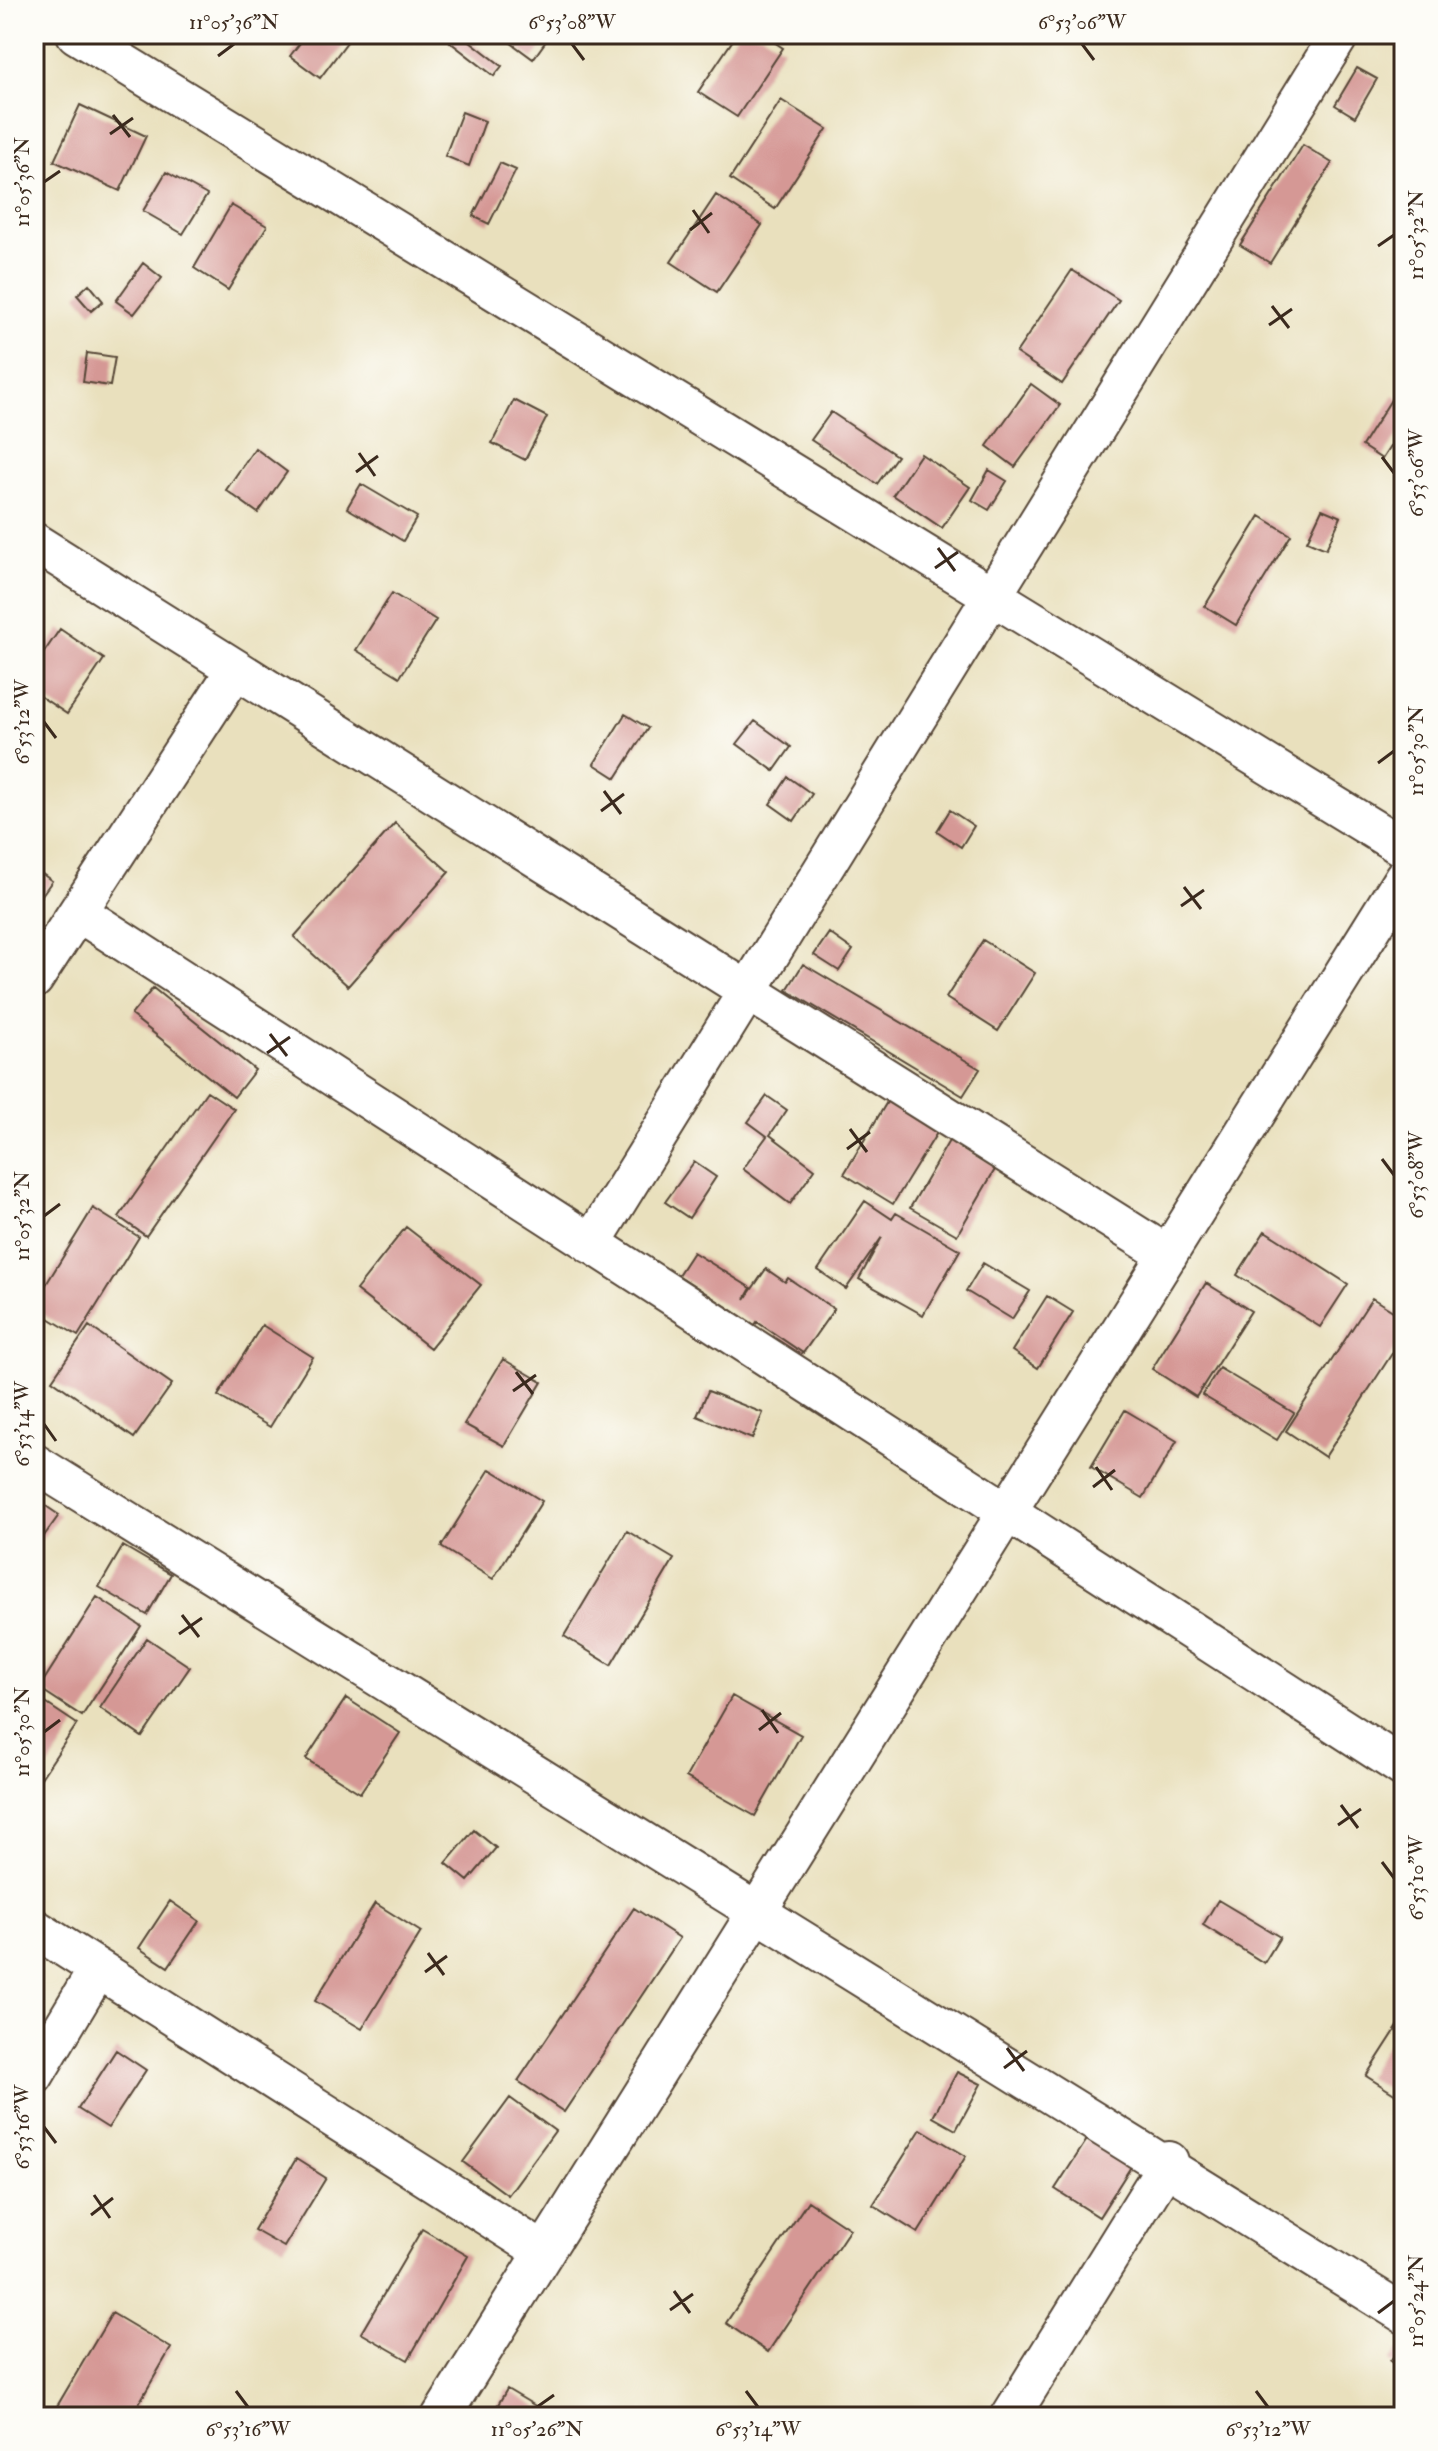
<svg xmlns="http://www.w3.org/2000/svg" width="1438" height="2451" viewBox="0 0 1438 2451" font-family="'IM FELL Double Pica',serif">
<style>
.building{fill:#d59895}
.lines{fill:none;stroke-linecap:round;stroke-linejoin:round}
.minor-casing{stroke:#554536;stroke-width:42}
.minor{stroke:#fff;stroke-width:38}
.ticks{fill:none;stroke:#3b2a1e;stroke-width:3}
.neatline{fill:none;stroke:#3b2a1e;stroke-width:3}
.ticks-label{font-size:20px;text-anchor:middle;fill:#3b2a1e}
</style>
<rect width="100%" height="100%" fill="#fdfcf7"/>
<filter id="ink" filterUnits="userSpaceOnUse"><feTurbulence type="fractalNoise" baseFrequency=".0125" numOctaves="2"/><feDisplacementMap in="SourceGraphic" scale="16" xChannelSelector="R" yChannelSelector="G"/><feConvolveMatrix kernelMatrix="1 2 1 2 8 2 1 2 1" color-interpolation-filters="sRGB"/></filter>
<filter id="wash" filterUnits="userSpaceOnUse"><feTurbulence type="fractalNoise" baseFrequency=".006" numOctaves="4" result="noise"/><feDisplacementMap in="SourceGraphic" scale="32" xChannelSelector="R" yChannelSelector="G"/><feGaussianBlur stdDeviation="1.8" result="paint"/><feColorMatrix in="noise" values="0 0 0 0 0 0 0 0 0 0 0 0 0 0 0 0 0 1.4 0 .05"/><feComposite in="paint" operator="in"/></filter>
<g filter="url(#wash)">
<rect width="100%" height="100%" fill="#e9e0bd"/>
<g id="blocks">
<path class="building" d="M307 34H353L320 78 290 56Z
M457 34H461L502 66 494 76 450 42Z
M499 34H551L533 59Z
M737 34H762L783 48 737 117 698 92Z
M1357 68 1377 79 1355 117 1335 105Z
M781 100 827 129 775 209 730 179Z
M80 105 146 136 120 191 54 161Z
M462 112 485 121 469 166 445 156Z
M1303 145 1332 163 1270 263 1240 245Z
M500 163 516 170 489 224 473 216Z
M166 172 207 195 183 234 143 211Z
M716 195 762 225 717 292 671 262Z
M231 205 267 226 228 290 194 268Z
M143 263 162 278 134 314 116 301Z
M1072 270 1119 300 1062 384 1016 353Z
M89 284 103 301 91 311 77 295Z
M87 353 115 357 110 386 83 382Z
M1031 384 1060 405 1015 467 987 446Z
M1394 395 1404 402V425L1382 459 1362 446Z
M514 400 547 417 525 460 492 443Z
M831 412 897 456 877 484 811 440Z
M255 448 287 472 258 513 226 490Z
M921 454 970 487 942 528 893 495Z
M989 470 1007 481 989 510 972 500Z
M361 484 417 517 403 541 347 508Z
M1322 509 1341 517 1326 549 1307 541Z
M1260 516 1291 535 1236 625 1205 606Z
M392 593 436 620 400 677 356 650Z
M60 629 104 659 67 714 34 692V667Z
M625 714 648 728 616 778 594 764Z
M755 721 791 747 774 771 737 744Z
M788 777 812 794 794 821 770 804Z
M950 810 974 826 961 847 937 831Z
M395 823 449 872 348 986 294 937Z
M34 868 52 881 34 906Z
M829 933 853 950 839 971 814 955Z
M983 940 1035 973 998 1031 946 998Z
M803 964 980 1069 963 1096 787 990Z
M153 988 255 1070 234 1097 131 1015Z
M207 1091 234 1109 146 1236 119 1217Z
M893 1092 943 1123 893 1204 844 1174Z
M767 1096 787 1110 770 1135 815 1169 790 1204 743 1169 767 1136 748 1122Z
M950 1139 997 1166 957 1235 910 1208Z
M694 1162 716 1177 689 1218 665 1202Z
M865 1201 892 1219 896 1213 960 1250 923 1315 859 1279 882 1237 846 1289 818 1270Z
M93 1208 139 1237 78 1336 34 1309V1304Z
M406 1227 481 1285 430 1348 356 1290Z
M1265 1231 1348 1284 1320 1327 1237 1275Z
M693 1252 751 1288 745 1299 766 1269 785 1282 788 1278 834 1309 803 1353 757 1322 755 1325 678 1275Z
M983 1263 1030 1291 1012 1319 966 1291Z
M1206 1283 1251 1311 1196 1397 1152 1369Z
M1047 1296 1073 1312 1038 1368 1012 1351Z
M1372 1298 1404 1318V1335L1325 1457 1286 1431Z
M262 1325 313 1357 270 1427 218 1396Z
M89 1326 172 1384 134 1438 52 1380Z
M503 1359 542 1382 504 1446 464 1424Z
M1219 1368 1294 1413 1277 1440 1202 1395Z
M708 1391 763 1413 752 1439 697 1416Z
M1125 1410 1177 1441 1143 1498 1091 1467Z
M490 1469 542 1501 493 1579 441 1547Z
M34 1498 59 1515 34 1550Z
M627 1531 674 1559 611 1665 564 1636Z
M123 1546 171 1574 147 1615 99 1587Z
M97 1597 141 1626 82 1716 39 1688Z
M147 1638 190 1667 142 1737 100 1708Z
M732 1696 801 1735 755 1816 686 1777Z
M346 1698 400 1733 360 1793 306 1759Z
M41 1700 77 1724 39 1781 34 1778V1710Z
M474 1830 496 1848 468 1881 446 1863Z
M1218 1900 1280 1937 1264 1963 1203 1925Z
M170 1901 199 1921 168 1967 139 1948Z
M375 1903 421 1932 362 2029 315 2001Z
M634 1908 680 1938 564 2112 518 2081Z
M1404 2017V2100L1366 2076Z
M116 2050 146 2070 108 2128 78 2109Z
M957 2072 981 2084 956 2130 933 2117Z
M510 2098 555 2131 508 2195 463 2162Z
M921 2129 966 2156 918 2233 873 2205Z
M1088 2138 1132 2165 1099 2217 1055 2189Z
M296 2159 326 2178 284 2247 254 2230Z
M808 2201 850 2229 768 2352 726 2323Z
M422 2229 468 2256 408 2360 361 2333Z
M112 2313 171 2348 131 2417H72L56 2408Z
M1404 2343V2371L1390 2361Z
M507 2389 549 2414 547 2417H491Z
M34 2403 54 2417H34Z"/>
</g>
</g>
<g filter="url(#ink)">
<use href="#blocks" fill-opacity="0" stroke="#554536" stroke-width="2"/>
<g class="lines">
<g class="minor-casing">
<path id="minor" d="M76 34 1404 848
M34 542 1168 1255
M78 912 1404 1768
M34 979 236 669
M591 1244 1340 34
M34 1463 1404 2314
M34 1928 544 2252
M34 2076 98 1969
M441 2417 1404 877
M1010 2417 1169 2161"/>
</g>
<use href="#minor" class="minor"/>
</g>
</g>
<path class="ticks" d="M572 44 584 60M1082 44 1094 60M218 56 234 44M113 115 130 137M110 134 133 118M44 182 60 171M693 210 709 233M690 230 712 213M1378 246 1394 235M1272 306 1289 328M1269 325 1292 309M359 453 375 476M1382 457 1394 473M356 472 378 456M938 548 955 571M935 568 958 552M44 722 56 738M1378 763 1394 751M604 791 621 814M601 811 624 794M1184 887 1201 909M1181 906 1204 890M270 1034 287 1056M267 1053 290 1037M850 1129 867 1152M847 1149 870 1132M1382 1159 1394 1175M44 1216 60 1204M516 1372 533 1394M513 1391 536 1375M44 1424 56 1441M1096 1467 1112 1490M1093 1487 1115 1470M182 1615 199 1637M179 1634 202 1618M762 1710 778 1733M759 1730 781 1713M44 1732 60 1720M1341 1805 1358 1828M1338 1825 1361 1809M1382 1862 1394 1878M428 1953 444 1975M425 1972 447 1956M1007 2048 1024 2071M1004 2068 1027 2051M44 2127 56 2143M94 2195 110 2218M91 2215 113 2198M674 2291 690 2313M670 2310 693 2294M1378 2313 1394 2301M236 2391 248 2407M746 2391 758 2407M1256 2391 1268 2407M537 2407 554 2395"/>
<rect width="1438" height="2451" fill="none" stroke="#fdfcf7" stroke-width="88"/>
<rect x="44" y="44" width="1350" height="2363" class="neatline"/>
<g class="ticks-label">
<text x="234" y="29">11°05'36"N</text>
<text x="572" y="29">6°53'08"W</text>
<text x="1082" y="29">6°53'06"W</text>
<text transform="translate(22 182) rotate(-90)" y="7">11°05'36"N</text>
<text transform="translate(1416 235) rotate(-90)" y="7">11°05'32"N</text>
<text transform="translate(1416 473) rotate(-90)" y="7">6°53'06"W</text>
<text transform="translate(22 722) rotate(-90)" y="7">6°53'12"W</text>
<text transform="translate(1416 751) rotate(-90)" y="7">11°05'30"N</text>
<text transform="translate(1416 1175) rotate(-90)" y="7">6°53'08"W</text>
<text transform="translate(22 1216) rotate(-90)" y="7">11°05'32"N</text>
<text transform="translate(22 1424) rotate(-90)" y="7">6°53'14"W</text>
<text transform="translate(22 1732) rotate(-90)" y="7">11°05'30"N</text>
<text transform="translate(1416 1878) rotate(-90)" y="7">6°53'10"W</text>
<text transform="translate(22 2127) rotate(-90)" y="7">6°53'16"W</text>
<text transform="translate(1416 2301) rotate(-90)" y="7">11°05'24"N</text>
<text x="248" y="2436">6°53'16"W</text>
<text x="537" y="2436">11°05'26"N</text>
<text x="758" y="2436">6°53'14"W</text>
<text x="1268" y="2436">6°53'12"W</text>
</g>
</svg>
